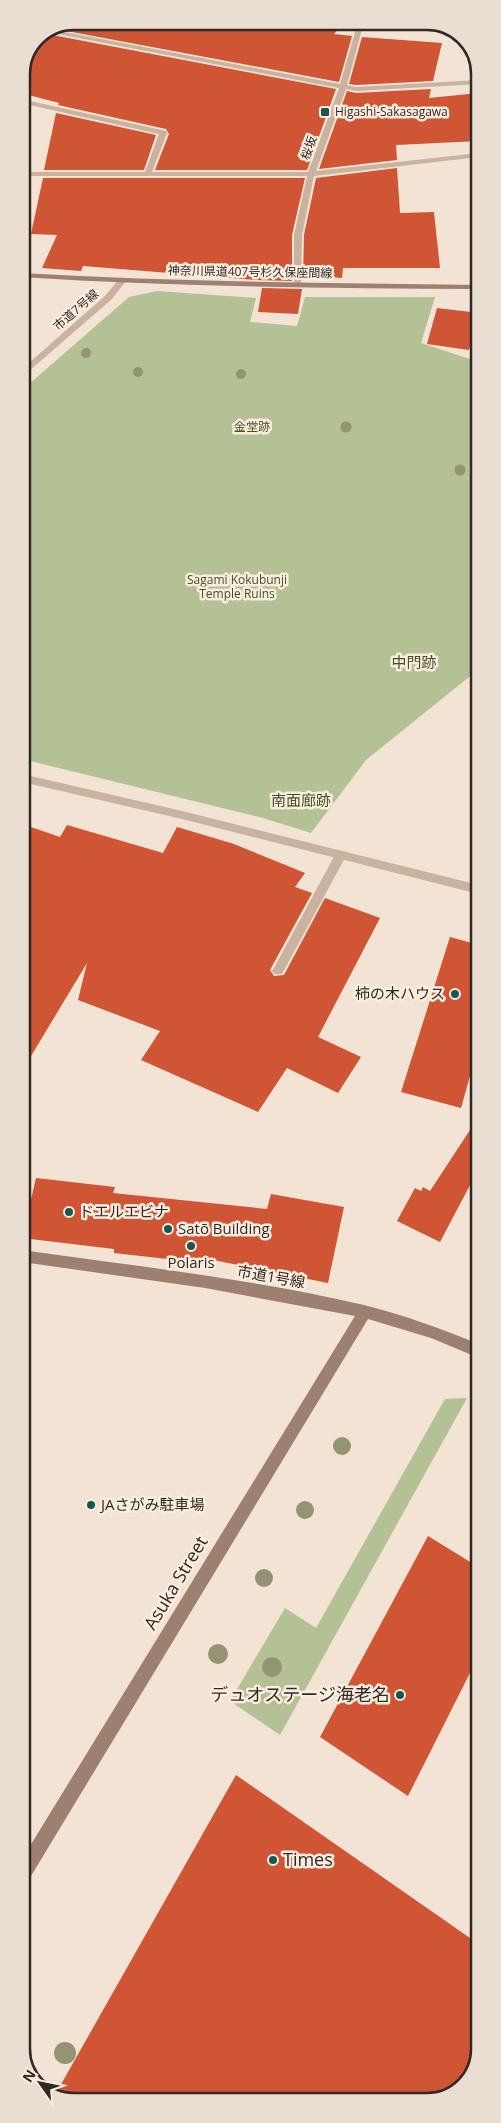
<svg xmlns="http://www.w3.org/2000/svg" width="501" height="2123" viewBox="0 0 501 2123" font-family="'Open Sans','Noto Sans JP',sans-serif">
<style>
.green{fill:#b4c194}
.building{fill:#cf5535}
.lines{fill:none;stroke-linecap:round;stroke-linejoin:round}
.lane{fill:#cab2a0;fill-rule:evenodd}
.street{fill:#cab2a0;fill-rule:evenodd}
.secondary{fill:#9e8071;fill-rule:evenodd}
.tree{fill:#929474}
.poi-dot{fill:#175557;stroke:#faede0;stroke-width:2}
.labels{text-anchor:middle;stroke-width:5;stroke-linejoin:round;paint-order:stroke}
.far-poi-label{font-size:12px;fill:#332824;stroke:#faede0;text-anchor:start}
.far-street-label{font-size:12px;fill:#332824;stroke:#faede0}
.far-park-label{font-size:12px;fill:#445326;stroke:#faede0}
.park-label{font-size:15px;fill:#445326;stroke:#faede0}
.poi-label{font-size:15px;fill:#332824;stroke:#faede0;text-anchor:start}
.street-label{font-size:15px;fill:#332824;stroke:#faede0}
.near-street-label{font-size:18px;fill:#332824;stroke:#faede0}
.near-poi-label{font-size:18px;fill:#332824;stroke:#faede0;text-anchor:end}
.rim{fill:none;stroke:#332824;stroke-width:2.5}
</style>
<rect width="100%" height="100%" fill="#f2e3d4"/>
<path class="green" d="M157 291 256 298 250 322 297 326 305 297H435L421 343 479 362V669L366 760 311 833 263 818 22 759 21 391 129 297Z
M467 1398 280 1735 230 1701 285 1608 316 1628 445 1399Z"/>
<path class="building" d="M74 21 307 22 340 27 334 34 352 36 339 82 56 29Z
M46 33 47 34 336 89 307 170H155L169 134 166 129 58 105 59 103 21 93V74L37 37Z
M362 37 442 43 433 81 356 85 349 84Z
M431 89 429 98 479 93V141L396 145 397 160 319 169 347 91 356 93Z
M56 113 156 135 144 170H44Z
M397 168 400 213 434 212 440 268H343L342 278 304 275 303 281 304 235 316 178Z
M43 178H305L292 235V281L256 280 83 266 81 271 42 268 57 235 31 234Z
M262 288 302 289 298 314 258 312Z
M437 308 479 313 469 350 427 344Z
M22 824 60 837 67 825 163 853 177 827 234 844 305 873 295 887 312 893 270 970 274 976 284 975 325 898 380 918 318 1037 361 1057 338 1093 287 1068 258 1112 141 1060 160 1031 78 1000 87 963 22 1071Z
M450 937 479 945V1044L461 1108 401 1092Z
M470 1130 479 1135V1168L440 1242 397 1221 415 1188 421 1191 423 1187 430 1191Z
M36 1178 115 1187 113 1193 267 1209 271 1194 344 1207 328 1283 213 1260 212 1264 114 1253V1249L22 1238Z
M428 1536 480 1568V1653L408 1796 320 1737Z
M236 1775 480 1945V2049L467 2084 437 2101H67L55 2095Z"/>
<g class="lines">
<path class="lane" d="M340 852 346 856 282 974H274L272 971 274 968 336 853Z"/>
<path class="street" d="M358 22H364L347 85 356 87 479 80V84L356 91 346 89 316 171 479 153V157L314 176 302 235 301 287 294 285V235L307 176H21V172H145L159 134 21 103V99L166 131 167 133 152 172H308L339 88 47 32 54 30 340 84Z
M119 279 126 281 112 299 21 378V370L106 295Z
M22 774 182 811 479 885V894L182 819 22 782Z"/>
<path class="secondary" d="M21 273C174 282 326 283 479 285V289C326 288 174 287 21 277Z
M22 1250C136 1266 252 1279 364 1305 404 1315 442 1329 479 1344V1358L431 1338 368 1319 28 1881 22 1883V1859L355 1316 205 1288 22 1262Z"/>
</g>
<g class="tree">
<circle cx="86" cy="353" r="5"/>
<circle cx="138" cy="372" r="5"/>
<circle cx="241" cy="374" r="5"/>
<circle cx="346" cy="427" r="5.5"/>
<circle cx="460" cy="470" r="5.5"/>
<circle cx="342" cy="1446" r="9"/>
<circle cx="305" cy="1510" r="9"/>
<circle cx="264" cy="1578" r="9"/>
<circle cx="218" cy="1654" r="10"/>
<circle cx="272" cy="1667" r="10"/>
<circle cx="65" cy="2053" r="11"/>
</g>
<g class="poi-dot">
<rect x="320" y="107" width="10" height="10" rx="2.5"/>
<circle cx="455" cy="994" r="5"/>
<circle cx="69" cy="1212" r="5"/>
<circle cx="168" cy="1229" r="5"/>
<circle cx="191" cy="1246" r="5"/>
<circle cx="91" cy="1505" r="5"/>
<circle cx="400" cy="1695" r="5"/>
<circle cx="273" cy="1860" r="5"/>
</g>
<g class="labels">
<g class="far-poi-label">
<text x="335" y="116">Higashi-Sakasagawa</text>
</g>
<g class="far-street-label">
<text transform="translate(309 148) rotate(-70)" y="4">桜坂</text>
<text transform="translate(250 272) rotate(1)" y="4">神奈川県道407号杉久保座間線</text>
<text transform="translate(76 310) rotate(-41)" y="4">市道7号線</text>
</g>
<g class="far-park-label">
<text x="252" y="431">金堂跡</text>
<text x="237" y="584">Sagami Kokubunji<tspan x="237" dy="14">Temple Ruins</tspan></text>
</g>
<g class="park-label">
<text x="414" y="668">中門跡</text>
<text x="301" y="806">南面廊跡</text>
</g>
<g class="poi-label">
<text x="445" y="999" text-anchor="end">柿の木ハウス</text>
<text x="79" y="1217">ドエルエビナ</text>
<text x="178" y="1234">Satō Building</text>
<text x="191" y="1268" text-anchor="middle">Polaris</text>
<text x="101" y="1510">JAさがみ駐車場</text>
</g>
<g class="street-label">
<text transform="translate(271 1277) rotate(10)" y="5">市道1号線</text>
</g>
<g class="near-street-label">
<text transform="translate(176 1583) rotate(-59)" y="6">Asuka Street</text>
</g>
<g class="near-poi-label">
<text x="390" y="1701">デュオステージ海老名</text>
<text x="283" y="1866" text-anchor="start">Times</text>
</g>
</g>
<path d="M0 0H501V2123H0ZM74 30H427A44 44 0 0 1 471 74V2049A44 44 0 0 1 427 2093H74A44 44 0 0 1 30 2049V74A44 44 0 0 1 74 30Z" fill="#eaddd1" fill-rule="evenodd"/>
<path class="rim" d="M74 30H427A44 44 0 0 1 471 74V2049A44 44 0 0 1 427 2093H74A44 44 0 0 1 30 2049V74A44 44 0 0 1 74 30Z"/>
<g transform="translate(40 2083) rotate(303)" stroke="#faede0" stroke-width="4" paint-order="stroke">
<path d="M0-4L9 19L0 12L-9 19Z" fill="#332824"/>
<text y="-8" font-size="14" font-weight="bold" text-anchor="middle" fill="#332824">N</text>
</g>
</svg>
